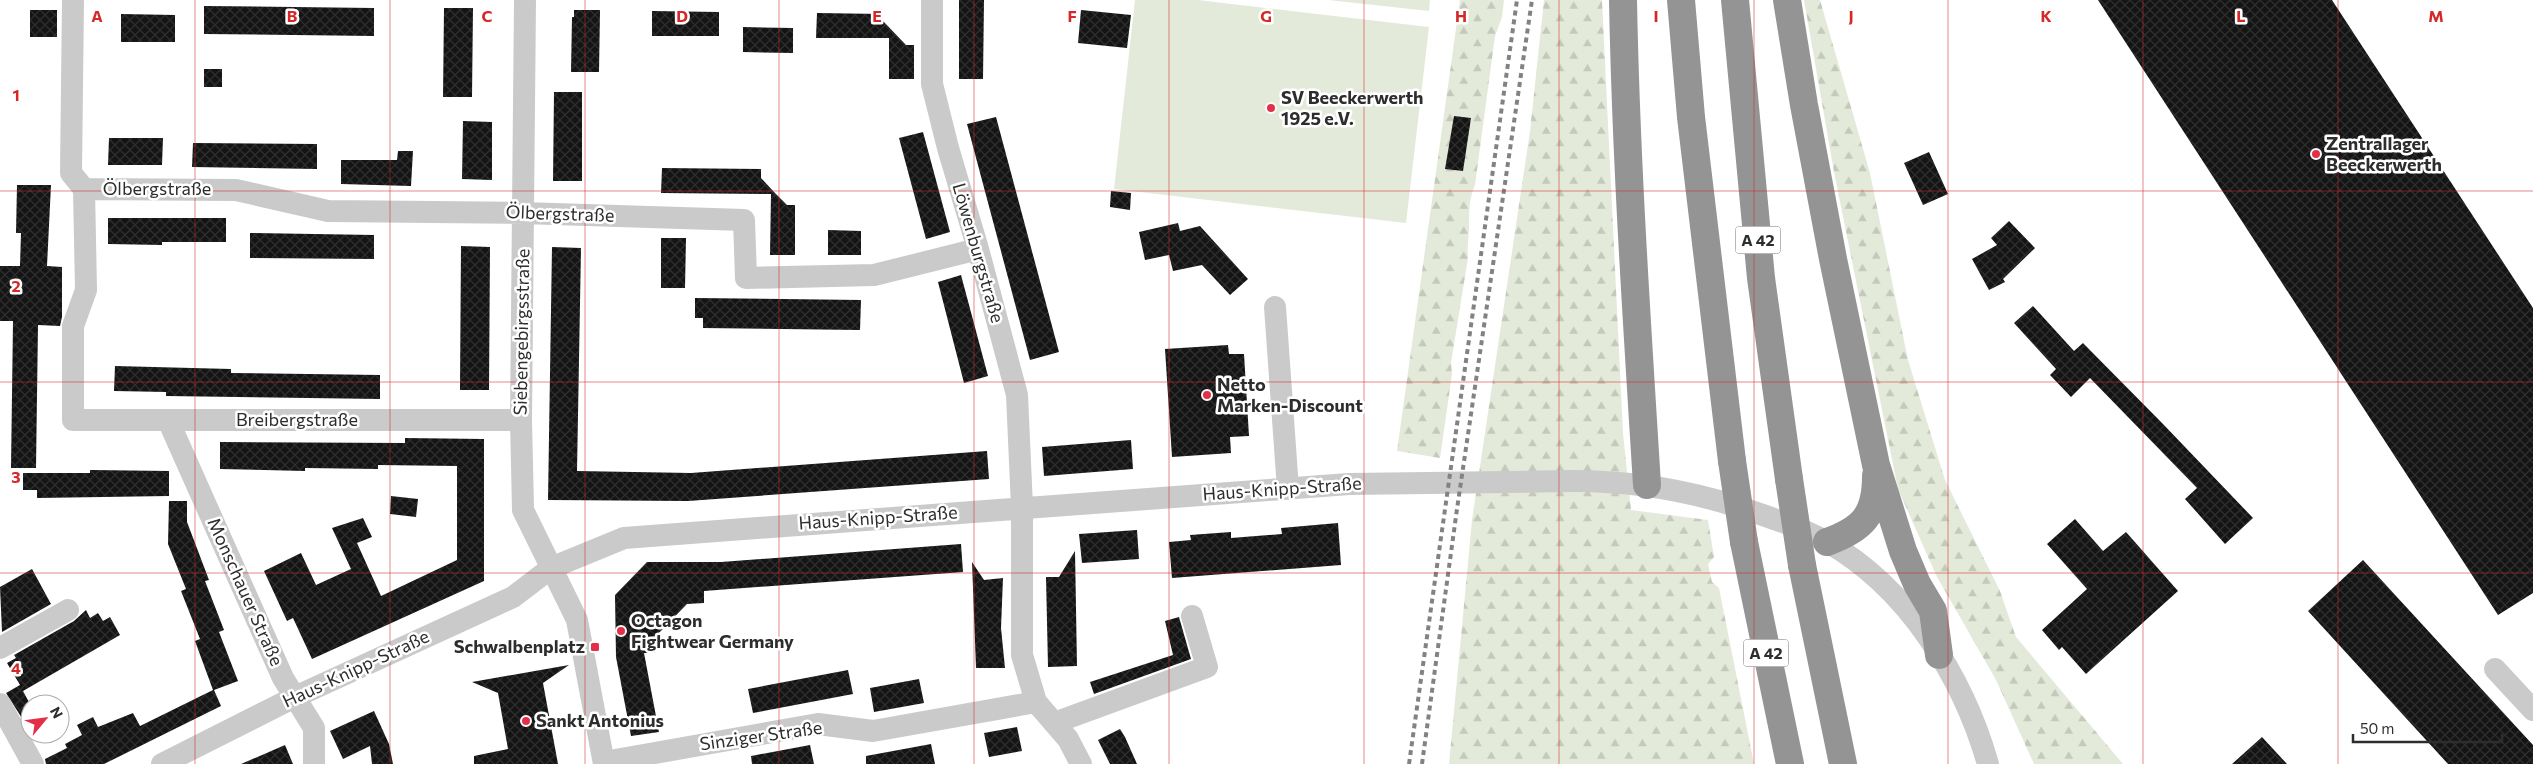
<svg xmlns="http://www.w3.org/2000/svg" width="2533" height="764" viewBox="0 0 2533 764" font-family="Commissioner,sans-serif">
<style>
.forest{fill:url(#forest-firs)}
.pitch{fill:#e4eada}
.building{fill:url(#building-cross-hatch)}
.lines{fill:none;stroke-linecap:round;stroke-linejoin:round}
.minor{stroke:#cacaca;stroke-width:22}
.highway{stroke:#949494;stroke-width:28}
.rail{stroke:#828282;stroke-width:4;stroke-dasharray:5 4;stroke-linecap:butt}
.highway-bridge{stroke:#949494;stroke-width:28}
.grid{fill:none;stroke:#d62828;stroke-width:1;stroke-opacity:0.55}
.poi-dot{fill:#e32f48;stroke:#fff;stroke-width:2}
.labels{text-anchor:middle;stroke-width:5;stroke-linejoin:round;paint-order:stroke}
.shield{fill:#fff;stroke:#6c6c6c;stroke-width:1}
.shield-label{font-size:16px;font-weight:bold;fill:#2d2d2d}
.poi-label{font-size:18px;font-weight:bold;fill:#2d2d2d;stroke:#fff;text-anchor:start}
.street-label{font-size:18px;fill:#2d2d2d;stroke:#fff}
.grid-label{font-size:16px;text-anchor:middle;font-weight:bold;fill:#d62828;stroke:#fff;stroke-width:5;stroke-linejoin:round;paint-order:stroke}
</style>
<defs>
<pattern id="forest-firs" width="22" height="20" patternUnits="userSpaceOnUse" patternTransform="scale(1.25)"><rect width="22" height="20" fill="#e4eada"/><path d="M5 1l3.5 6h-7zM16 11l3.5 6h-7z" fill="#c4c9bb"/></pattern>
<pattern id="building-cross-hatch" width="8" height="8" patternUnits="userSpaceOnUse" patternTransform="scale(1.25)"><rect width="8" height="8" fill="#141414"/><path d="M0 0l8 8M0 8l8-8" fill="none" stroke="#2e2e2e"/></pattern>
</defs>
<rect width="100%" height="100%" fill="#fff"/>
<path class="forest" d="M1460 0H1504L1502 17 1495 36 1475 185C1469 199 1469 210 1469 225 1469 236 1467 246 1468 258L1451 363 1452 374 1440 458 1397 451Z
M1544 0H1602L1623 433 1631 510 1708 520 1714 557 1708 564 1712 582 1719 588 1754 764H1449L1472 520 1530 131Z
M1804 0H1820L1870 173 1908 360 1945 480 2000 591 2016 637 2123 764H2034L1996 680 1937 577 1898 489 1834 172Z"/>
<path class="pitch" d="M1135 0H1198L1429 27 1406 223 1114 189Z
M1328 0H1430L1429 11Z"/>
<path class="building" d="M959 0H984L983 79H959Z
M2098 0H2332L2533 308V593L2498 615Z
M204 6 374 8V36L204 34Z
M444 8H473L472 97H443Z
M30 10H57V37H30Z
M574 10H600L599 72H571L572 17H574Z
M1081 10 1131 15 1127 48 1078 43Z
M652 11 719 12V36H652Z
M817 13 883 14V21L906 45H914V79H889V38H816Z
M121 14 175 15V42H121Z
M743 27 793 28V53L743 52Z
M204 69H222V87H204Z
M554 92H582V181H553Z
M1454 116 1471 118 1463 171 1445 169Z
M996 117 1059 352 1030 360 967 124Z
M463 121 492 122V180L462 179Z
M923 132 950 232 926 239 899 138Z
M109 138H163L162 165H108Z
M193 143 317 144V169L192 167Z
M398 151H413L411 186 341 184V160H397Z
M1929 152 1948 194 1923 205 1904 163Z
M662 168 761 169V178L774 192 787 205H795V255H770L771 194 661 193Z
M17 185H51L47 266 62 267V317L60 326 38 325 36 468H11L13 321H0V266H20L21 233H16Z
M1111 191 1131 193 1130 210 1110 207Z
M108 218H226V242H162V245L108 244Z
M2009 221 2035 248 2003 279 2005 282 1989 290 1972 259 1997 245 1991 238Z
M1178 223 1180 231 1200 226 1248 279 1230 295 1202 265 1173 271 1169 255 1145 260 1139 232Z
M828 230 861 231V255H828Z
M250 233 374 235V259L250 258Z
M661 238H686L685 288H661Z
M461 246 490 247 489 390H460Z
M552 247 581 248 577 471 691 473 987 451 989 479 688 501 548 500Z
M961 275 988 376 964 383 938 282Z
M695 298 861 300 860 330 703 328V318H695Z
M2033 306 2074 351 2083 343 2163 424 2253 518 2225 544 2185 499 2197 488 2090 378 2071 397 2050 375 2056 369 2014 323Z
M1228 345 1229 354H1244L1249 436 1230 437 1231 453 1172 457 1165 349Z
M115 366 231 369V373L380 375V399L166 396V392L114 391Z
M405 438 484 439V581L312 659 293 618 287 621 264 571 301 553 316 585 351 569 332 528 363 518 372 537 357 543 381 596 457 560V466L378 465V469L305 468V471L220 469V442L405 443Z
M1131 440 1133 469 1044 476 1042 447Z
M90 470 169 471V496L37 498V490H23V473H90Z
M391 496 418 499 416 517 390 514Z
M169 501H187V522L209 580 205 581 224 630 219 632 238 681 214 690 221 706 104 764H46L45 759 67 748 65 744 82 735 77 725 93 717 98 727 133 713 140 726 213 690 195 641 200 639 181 591 186 589 168 544Z
M2075 519 2103 551 2126 532 2178 591 2086 674 2062 647 2059 650 2042 630 2087 589 2047 544Z
M1338 523 1341 565 1172 578 1169 542 1191 540 1190 535 1231 532V538L1282 534 1281 528Z
M1137 530 1139 559 1082 563 1079 534Z
M961 544 963 572 704 591V603L687 604 656 636 655 653H644L659 732 631 736 616 657 615 595 647 562H721Z
M1075 551 1077 666 1048 667 1046 577H1059Z
M2363 560 2533 745V764H2448L2308 611Z
M972 562 984 580 1003 578 1001 628 1005 668H976Z
M32 569 51 604 2 632 0 587Z
M86 610 90 618 98 613 103 621 110 617 120 635 23 691 30 704V720L25 723 6 693 20 685 7 663 16 658 14 655 74 621Z
M1179 617 1191 659 1094 694 1090 682 1173 655 1165 621Z
M569 665 543 683 558 764H474V756L508 749 498 693 472 682Z
M848 670 853 694 753 713 748 689Z
M919 679 924 703 874 712 870 688Z
M374 711 389 744 393 764H372L370 746 343 759 330 731Z
M1017 727 1022 751 989 757 984 733Z
M1120 729 1125 737 1137 764H1110L1098 740Z
M2262 737 2287 764H2232Z
M931 744 935 764H866V756Z
M285 745 293 764H241Z
M810 745 814 764H752L751 756Z"/>
<g class="lines">
<path class="minor" d="M73 0 71 173 84 189 86 290 73 326V420H521
M525 0 521 420 523 510 577 620 604 764
M932 0V84L948 148 978 249 1017 395 1022 507V655L1036 702 1068 739 1081 764
M84 189 236 190 328 211 523 213 744 220 746 278 874 275 978 249
M1275 307 1288 489
M168 420 283 678 314 728V764
M0 648 68 610
M2495 669 2533 710
M0 704 33 764
M1054 723 1207 667 1192 616
M604 762 818 724 873 731 1036 702
M162 764 295 697 513 597 551 568 624 538 1349 484 1575 481C1632 481 1686 490 1739 507 1769 517 1800 527 1827 542 1908 588 1963 677 1988 764"/>
<path class="highway" d="M1623 0C1626 162 1637 323 1647 485
M1681 0 1691 117 1732 461
M1735 0 1761 278 1789 479
M1787 0 1804 105 1833 259 1876 465 1903 551 1917 584 1933 611 1939 655
M1744 542 1790 764
M1827 542C1863 529 1876 515 1876 476
M1802 565 1843 764"/>
<path class="rail" d="M1409 764 1517 0
M1422 764 1457 509 1532 0"/>
<path class="highway-bridge" d="M1732 461 1744 542
M1789 479 1802 565"/>
</g>
<path class="grid" d="M195 0V764M390 0V764M585 0V764M779 0V764M974 0V764M1169 0V764M1364 0V764M1559 0V764M1754 0V764M1948 0V764M2143 0V764M2338 0V764M0 191H2533M0 382H2533M0 573H2533"/>
<g class="poi-dot">
<circle cx="1271" cy="108" r="5"/>
<circle cx="2316" cy="154" r="5"/>
<circle cx="1207" cy="395" r="5"/>
<circle cx="621" cy="631" r="5"/>
<rect x="590" y="642" width="10" height="10" rx="2.5"/>
<circle cx="526" cy="721" r="5"/>
</g>
<g class="labels">
<g class="shield">
<rect x="1735.5" y="226.5" width="45" height="27" rx="4"/>
<rect x="1743.5" y="639.5" width="45" height="27" rx="4"/>
</g>
<g class="shield-label">
<text x="1758" y="246">A 42</text>
<text x="1766" y="659">A 42</text>
</g>
<g class="poi-label">
<text x="1281" y="104">SV Beeckerwerth<tspan x="1281" dy="21">1925 e.V.</tspan></text>
<text x="2326" y="150">Zentrallager<tspan x="2326" dy="21">Beeckerwerth</tspan></text>
<text x="1217" y="391">Netto<tspan x="1217" dy="21">Marken-Discount</tspan></text>
<text x="631" y="627">Octagon<tspan x="631" dy="21">Fightwear Germany</tspan></text>
<text x="585" y="653" text-anchor="end">Schwalbenplatz</text>
<text x="536" y="727">Sankt Antonius</text>
</g>
<g class="street-label">
<text x="157" y="195">Ölbergstraße</text>
<text transform="translate(560 214) rotate(2)" y="6">Ölbergstraße</text>
<text transform="translate(978 253) rotate(74)" y="6">Löwenburgstraße</text>
<text transform="translate(522 332) rotate(-89)" y="6">Siebengebirgsstraße</text>
<text x="297" y="426">Breibergstraße</text>
<text transform="translate(1282 489) rotate(-4)" y="6">Haus-Knipp-Straße</text>
<text transform="translate(878 518) rotate(-4)" y="6">Haus-Knipp-Straße</text>
<text transform="translate(245 592) rotate(66)" y="6">Monschauer Straße</text>
<text transform="translate(356 669) rotate(-25)" y="6">Haus-Knipp-Straße</text>
<text transform="translate(761 736) rotate(-8)" y="6">Sinziger Straße</text>
</g>
</g>
<g class="grid-label">
<text x="97" y="22">A</text>
<text x="292" y="22">B</text>
<text x="487" y="22">C</text>
<text x="682" y="22">D</text>
<text x="877" y="22">E</text>
<text x="1072" y="22">F</text>
<text x="1266" y="22">G</text>
<text x="1461" y="22">H</text>
<text x="1656" y="22">I</text>
<text x="1851" y="22">J</text>
<text x="2046" y="22">K</text>
<text x="2241" y="22">L</text>
<text x="2436" y="22">M</text>
<text x="16" y="101">1</text>
<text x="16" y="292">2</text>
<text x="16" y="483">3</text>
<text x="16" y="674">4</text>
</g>
<g transform="translate(45 719) rotate(61)"><circle r="24" fill="#ffffff" stroke="#ababab"/>
<path d="M0-4L9 19L0 12L-9 19Z" fill="#e32f48"/>
<text y="-8" font-size="14" font-weight="bold" text-anchor="middle" fill="#2d2d2d">N</text>
</g>
<path d="M2353 734v8h149v-8" fill="none" stroke="#2d2d2d" stroke-width="2.5"/>
<text x="2360" y="734" font-size="15" fill="#2d2d2d" stroke="#ffffff" stroke-width="4" paint-order="stroke">50 m</text>
</svg>
